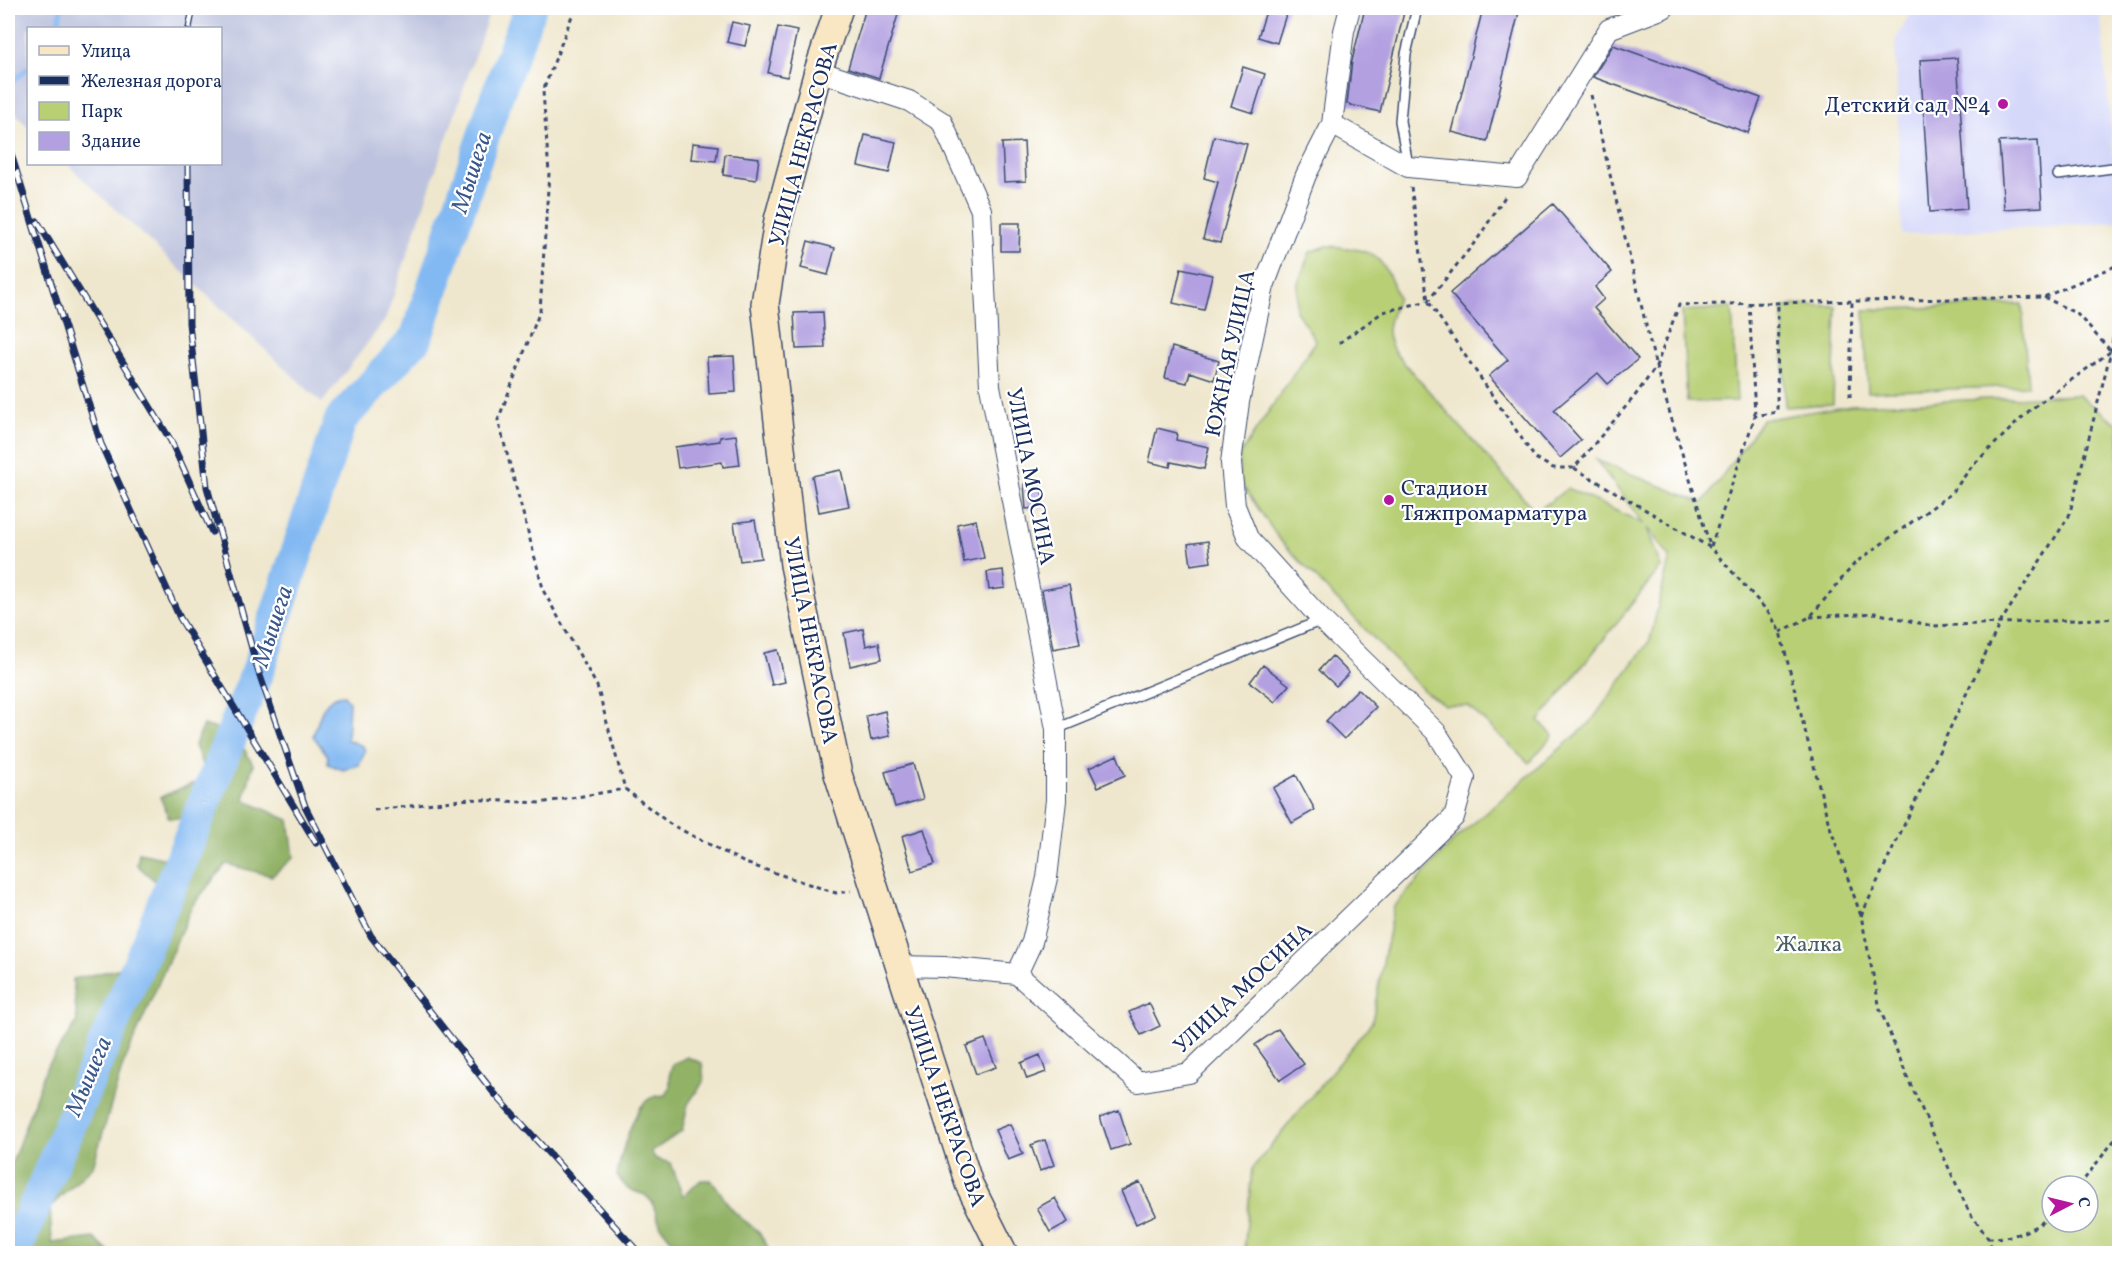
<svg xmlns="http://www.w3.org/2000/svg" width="2127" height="1261" viewBox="0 0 2127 1261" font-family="Vollkorn,serif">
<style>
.built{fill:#d5d8f9}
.industrial{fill:#bdc3de}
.green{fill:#b8cf74;stroke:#6a7f69;stroke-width:1.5;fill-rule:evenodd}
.forest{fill:#92b266;stroke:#567062;stroke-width:1.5}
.water{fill:#83b9f2;stroke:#4f74a8;stroke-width:1.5}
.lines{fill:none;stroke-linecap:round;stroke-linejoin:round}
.stream{stroke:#83b9f2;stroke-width:5}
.river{stroke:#83b9f2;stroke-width:33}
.building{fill:#b2a0e1}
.service-casing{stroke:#3b4b6f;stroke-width:12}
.minor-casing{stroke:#3b4b6f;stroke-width:22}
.secondary-casing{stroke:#3b4b6f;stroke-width:30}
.path{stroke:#3b4b6f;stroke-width:3;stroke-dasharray:4.5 4.5;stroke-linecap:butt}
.service{stroke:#fff;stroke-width:9}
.minor{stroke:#fff;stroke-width:20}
.secondary{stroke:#f9e7c3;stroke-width:27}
.rail-casing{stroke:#1b2f5e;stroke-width:7}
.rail{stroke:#fff;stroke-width:4.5;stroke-dasharray:14;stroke-linecap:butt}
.poi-dot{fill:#b5179e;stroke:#fff;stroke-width:2}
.labels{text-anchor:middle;stroke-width:4.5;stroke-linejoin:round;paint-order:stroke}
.poi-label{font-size:22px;fill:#1b2f5e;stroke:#fff;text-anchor:end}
.street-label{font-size:22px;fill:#1b2f5e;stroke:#fff}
.park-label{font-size:22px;fill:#4a5f65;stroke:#fff}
.water-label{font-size:24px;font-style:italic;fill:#3a588a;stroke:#fff}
</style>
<rect width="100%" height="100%" fill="#fff"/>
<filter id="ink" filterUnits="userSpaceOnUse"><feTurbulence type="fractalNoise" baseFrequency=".0167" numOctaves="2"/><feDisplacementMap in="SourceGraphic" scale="12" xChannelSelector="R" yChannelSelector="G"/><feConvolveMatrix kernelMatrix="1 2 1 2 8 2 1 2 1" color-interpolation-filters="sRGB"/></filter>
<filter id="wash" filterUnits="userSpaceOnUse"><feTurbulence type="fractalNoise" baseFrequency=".008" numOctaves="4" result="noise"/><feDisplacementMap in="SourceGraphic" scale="24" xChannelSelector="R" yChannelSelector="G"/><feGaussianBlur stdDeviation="1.35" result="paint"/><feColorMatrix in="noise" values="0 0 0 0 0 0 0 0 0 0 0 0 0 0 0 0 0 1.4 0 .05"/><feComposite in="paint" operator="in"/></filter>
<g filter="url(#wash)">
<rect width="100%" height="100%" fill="#efe7cd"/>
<path class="built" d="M1913 8H2100L2119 222 1902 235 1895 41Z"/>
<path class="industrial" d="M8 8H491L385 320 322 403 67 164H220V28H28V127L8 105Z"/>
<path class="green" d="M1327 246C1375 250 1382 253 1398 298 1389 320 1382 333 1396 354L1536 512 1568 488 1644 524 1596 460 1703 503 1762 420 1851 405 2078 395 2119 425V1253H1244L1252 1169 1372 1022 1393 908 1454 840 1590 723 1650 640 1670 557 1647 528 1661 567 1539 721 1553 735 1529 763 1468 706 1445 705 1424 691 1279 539 1239 480 1240 454 1316 341 1296 311 1298 283 1310 252ZM2052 1186H2088V1222H2052Z
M2022 304 2028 386 1868 392 1864 310Z
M1795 305 1836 306 1833 404 1785 407 1783 308Z
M1732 308 1737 401 1687 402 1682 311Z"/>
<path class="forest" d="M203 725 235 734 253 764 244 800 289 820 294 857 272 876 226 864 192 906 123 1065 93 1166 50 1207 52 1243 94 1238 110 1253H8V1174L46 1068 77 1022 73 979 126 967 141 951 163 888 137 865 139 853 181 862 206 842 205 819 169 818 160 797 207 778 195 745Z
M687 1057 702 1063 704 1081 688 1104 682 1131 651 1152 656 1159 671 1163 683 1196 701 1180H711C721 1190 722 1197 730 1207 747 1228 759 1223 770 1253H682L661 1227 652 1202 645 1195 628 1189 617 1176C620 1158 633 1106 651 1098 654 1096 661 1096 665 1095L670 1089V1072L673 1064Z"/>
<path class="water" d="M344 695 349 702 347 740 363 746 365 751 359 765 343 770 328 764V756L313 736C320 718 322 696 344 695Z"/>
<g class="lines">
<path class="stream" d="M58 28 61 8
M8 85 28 68"/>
<path class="river" d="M14 1254 140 961 258 670 341 419 416 338 496 98 530 8"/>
</g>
<g id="blocks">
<path class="building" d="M866 8H900L879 78 848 68Z
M1267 8H1288L1277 43 1258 37Z
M1365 8H1405L1380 112 1347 104 1352 61Z
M1483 8H1520L1487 141 1452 132Z
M732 22 750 26 745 46 727 42Z
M778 27 797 31 787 77 768 73Z
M1613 45 1761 98 1748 133 1593 77Z
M1957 58 1967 209 1930 212 1920 60Z
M1243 67 1265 74 1253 113 1231 106Z
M865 135 896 142 889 173 858 166Z
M1214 136 1247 144 1220 243 1203 239 1218 182 1204 178Z
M2038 140 2042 207 2004 209 1999 142Z
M1024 142 1026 181 1004 182 1002 143Z
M693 143 718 146 716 161 691 159Z
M725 154 759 158 756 180 723 175Z
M1553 204 1612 272 1595 287 1604 299 1594 308 1638 359 1608 384 1598 373 1554 410 1581 440 1560 458 1489 376 1508 360 1450 293Z
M1001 223H1020L1019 251H1001Z
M808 241 835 248 828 275 801 268Z
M1181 268 1212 275 1204 310 1173 303Z
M823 312 825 348 796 349 794 313Z
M1172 347 1219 361 1214 380 1190 372 1187 383 1165 378Z
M734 356 736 392 709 394 707 357Z
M1157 428 1177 433 1176 440 1209 447 1204 469 1171 462 1170 467 1149 462Z
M736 435 740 465 723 467 722 462 678 468 675 447 720 441V437Z
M841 470 849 506 819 512 812 476Z
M1041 483 1044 507 1026 509 1024 484Z
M755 520 761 558 740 561 734 523Z
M976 520 984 558 964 562 957 524Z
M1208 541 1211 562 1191 565 1188 544Z
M1003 570 1005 588 989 590 987 572Z
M1069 585 1080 644 1053 649 1042 590Z
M863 629 866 646 879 643 882 659 850 666 844 633Z
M778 650 785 682 772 685 764 653Z
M1332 656 1349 673 1336 686 1319 670Z
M1263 665 1289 685 1275 702 1250 682Z
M1358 689 1376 707 1344 739 1326 721Z
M885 711 890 736 871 740 866 716Z
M1117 755 1125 775 1098 787 1089 768Z
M913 764 923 799 895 807 885 772Z
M1296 775 1315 810 1292 823 1273 788Z
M924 829 935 864 912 871 902 836Z
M1149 1003 1160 1026 1141 1035 1129 1012Z
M1278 1029 1304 1064 1280 1080 1255 1045Z
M985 1039 996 1067 976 1074 966 1046Z
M1040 1055 1046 1072 1027 1079 1021 1063Z
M1119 1110 1130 1144 1111 1150 1100 1117Z
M1010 1124 1023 1154 1008 1160 995 1130Z
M1045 1140 1054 1165 1040 1171 1031 1145Z
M1140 1182 1156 1215 1136 1224 1121 1191Z
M1055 1198 1068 1222 1050 1232 1037 1208Z"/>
</g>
</g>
<g filter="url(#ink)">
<use href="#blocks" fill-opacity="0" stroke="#3b4b6f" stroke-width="1.5"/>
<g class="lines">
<g class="service-casing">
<path id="service" d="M1408 165 1400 121 1406 54 1417 8
M2058 175 2120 167
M1056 729 1322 620"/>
</g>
<g class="minor-casing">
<path id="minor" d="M818 71 909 101 942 122 981 210 990 386 1056 729V800L1047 878 1032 942 1017 974 1138 1082 1189 1073 1454 817 1465 778 1436 732 1322 620 1248 538 1235 506 1231 463 1239 402 1264 286 1306 175 1332 124 1344 31 1350 8
M1332 124 1408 167 1517 177 1609 29 1664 8
M898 966 944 967 1017 974"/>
</g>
<g class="secondary-casing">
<path id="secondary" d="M839 8 818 71 778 220 765 304 794 565 838 774 969 1184 1004 1254"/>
</g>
<path class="path" d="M575 8 543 91 549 173 540 311 498 420 544 592 597 686 625 789 670 824 745 863 836 893 851 891
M1591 95 1656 367 1710 546
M1411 187 1428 301 1535 458 1553 468H1574L1634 397 1656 367 1679 305 2044 297 2120 264
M2044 297 2077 314 2120 361
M1749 302 1755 416
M1339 343 1383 312 1428 301 1479 237 1506 195
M1850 397 1852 302
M1574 468 1711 548 1770 614 1780 632 1828 821 1861 916 1880 1009 1908 1079 1969 1212 1988 1238 1994 1254
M1711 546 1755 416 1777 412 1778 303
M1810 617 1875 613 1932 626 2120 618
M1780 632 1810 617 1855 563 1952 493 1972 466 2030 410 2110 352
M374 810 470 799 540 803 625 789
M1861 916 2000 623 2069 516 2111 351 2120 292
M2079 1186 2120 1133
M1988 1238C2014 1238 2032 1231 2052 1215"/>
<use href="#service" class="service"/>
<use href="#minor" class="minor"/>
<use href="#secondary" class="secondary"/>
<g class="rail-casing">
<path id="rail" d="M189 28 193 8
M8 144 101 444 180 618 316 843
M188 164 189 323 207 487 258 670 305 806 371 936 494 1093 640 1254
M37 221 171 441 212 532"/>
</g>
<use href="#rail" class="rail"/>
</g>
</g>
<g class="poi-dot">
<circle cx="2003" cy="104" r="6"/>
<circle cx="1389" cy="500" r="6"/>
</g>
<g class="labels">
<g class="poi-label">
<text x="1991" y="112">Детский сад №4</text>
<text x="1401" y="495" text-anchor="start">Стадион<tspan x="1401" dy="25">Тяжпромарматура</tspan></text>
</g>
<g class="street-label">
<text transform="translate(802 144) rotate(-75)" y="8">УЛИЦА НЕКРАСОВА</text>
<text transform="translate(1229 353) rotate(-78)" y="8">ЮЖНАЯ УЛИЦА</text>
<text transform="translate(1032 476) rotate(79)" y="8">УЛИЦА МОСИНА</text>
<text transform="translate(812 640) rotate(79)" y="8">УЛИЦА НЕКРАСОВА</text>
<text transform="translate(1242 987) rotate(-43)" y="8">УЛИЦА МОСИНА</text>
<text transform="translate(946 1106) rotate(71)" y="8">УЛИЦА НЕКРАСОВА</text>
</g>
<g class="park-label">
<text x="1809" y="951">Жалка</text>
</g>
<g class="water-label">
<text transform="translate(471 172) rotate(-72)" y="8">Мышега</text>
<text transform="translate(272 626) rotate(-72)" y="8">Мышега</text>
<text transform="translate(88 1076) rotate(-67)" y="8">Мышега</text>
</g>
</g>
<rect width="2127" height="1261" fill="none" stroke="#fff" stroke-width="30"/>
<rect x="27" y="27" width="195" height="138" fill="#ffffff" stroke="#a4acbf" stroke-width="1.5"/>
<rect x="39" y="46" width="30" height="9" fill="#f9e7c3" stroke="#a4acbf" stroke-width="1.5"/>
<text x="81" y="57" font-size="18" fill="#1b2f5e">Улица</text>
<rect x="39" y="76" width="30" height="9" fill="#1b2f5e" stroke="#a4acbf" stroke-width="1.5"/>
<text x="81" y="87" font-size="18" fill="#1b2f5e">Железная дорога</text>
<rect x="39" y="102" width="30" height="18" fill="#b8cf74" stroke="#a4acbf" stroke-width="1.5"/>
<text x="81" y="117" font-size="18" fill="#1b2f5e">Парк</text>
<rect x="39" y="132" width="30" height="18" fill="#b2a0e1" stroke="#a4acbf" stroke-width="1.5"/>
<text x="81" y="147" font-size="18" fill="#1b2f5e">Здание</text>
<g transform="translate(2070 1204) rotate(83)"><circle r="28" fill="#ffffff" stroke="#a4acbf" stroke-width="1.5"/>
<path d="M0-4.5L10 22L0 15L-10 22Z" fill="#b5179e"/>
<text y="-9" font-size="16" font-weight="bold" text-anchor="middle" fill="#1b2f5e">С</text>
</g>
</svg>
